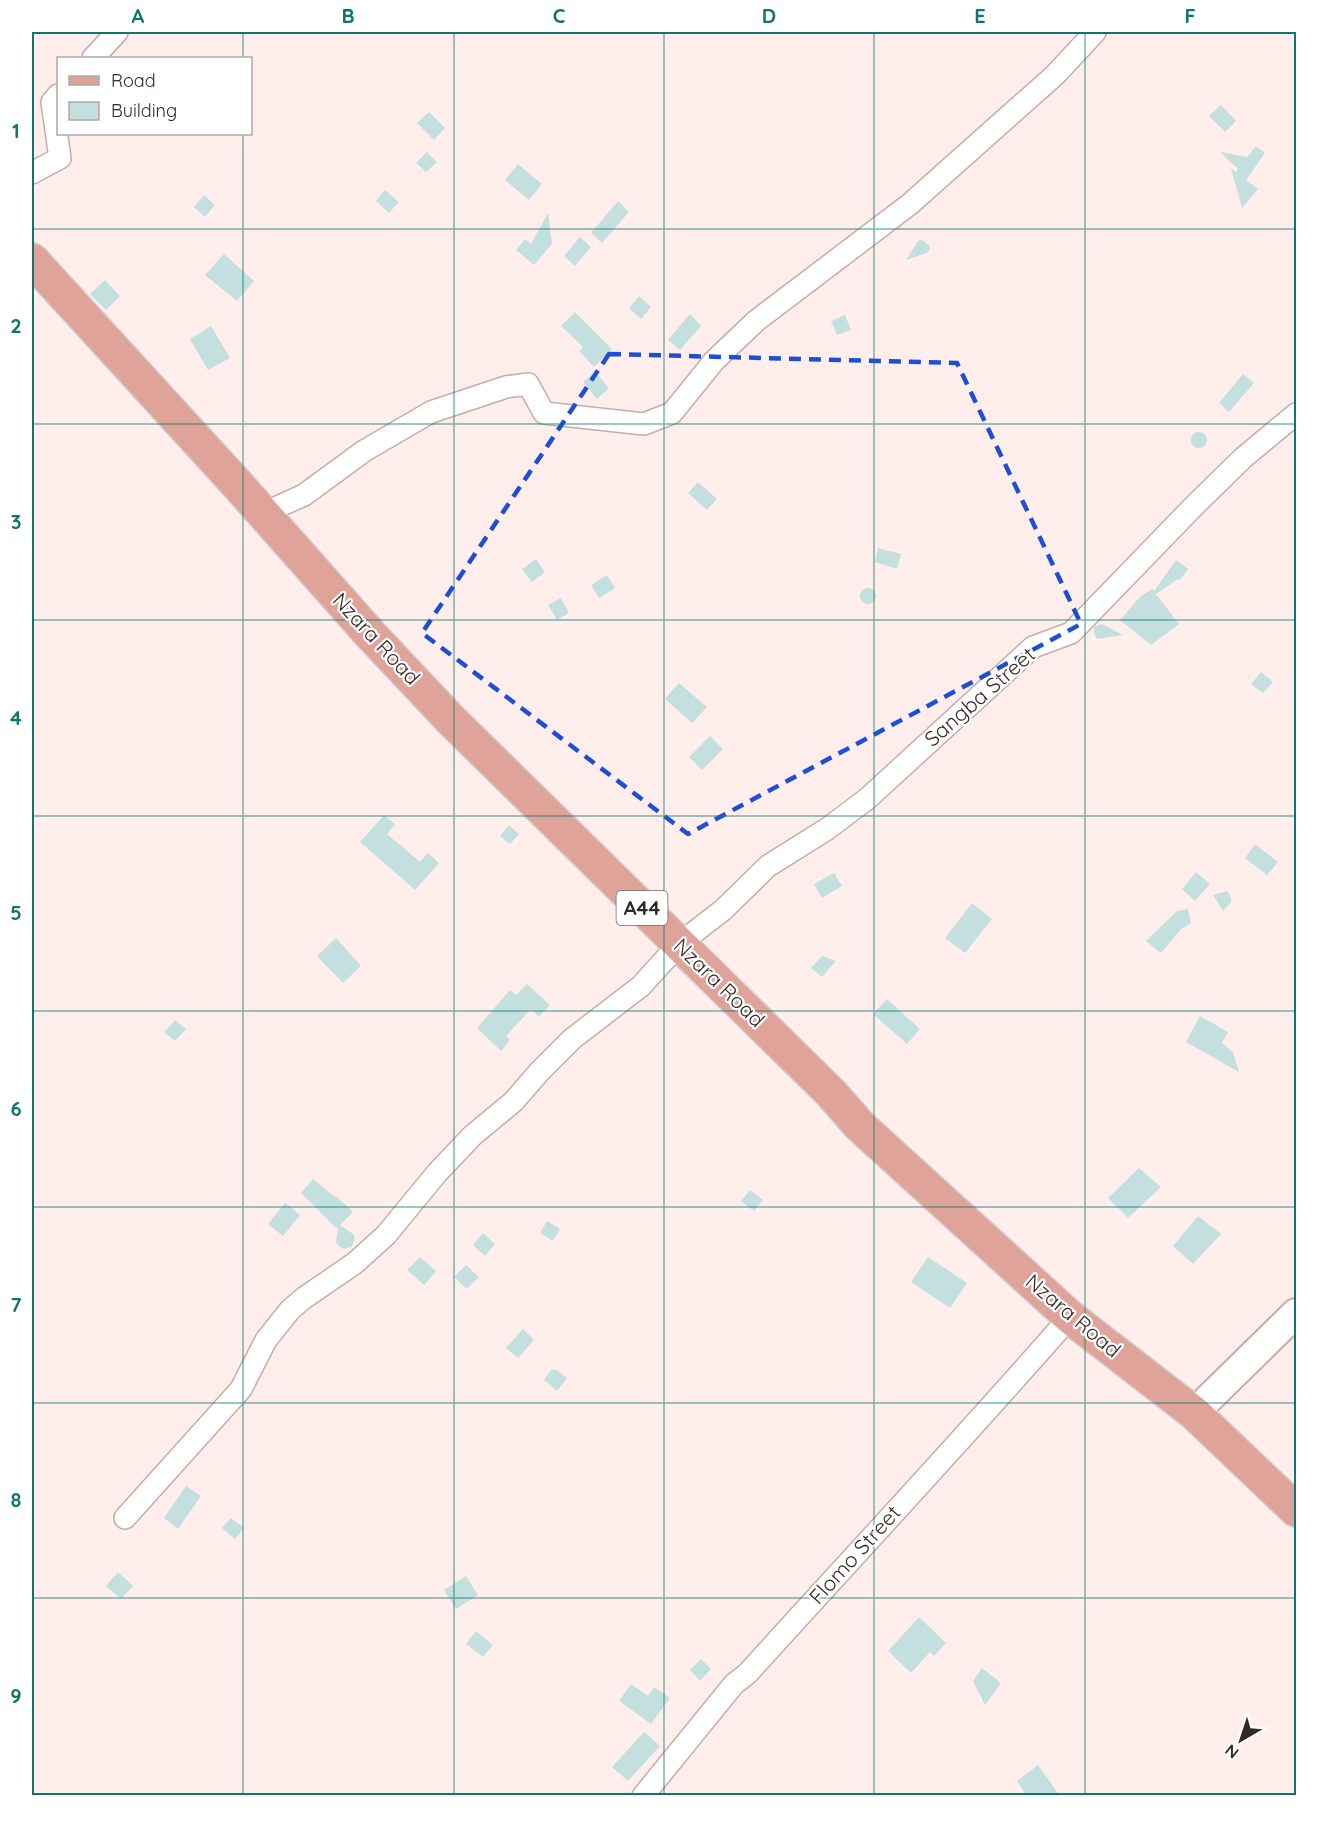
<svg xmlns="http://www.w3.org/2000/svg" width="1328" height="1827" viewBox="0 0 1328 1827" font-family="Quicksand,sans-serif">
<style>
.building{fill:#c3e0de}
.lines{fill:none;stroke-linecap:round;stroke-linejoin:round}
.street-casing{stroke:#c7ada8;stroke-width:24}
.secondary-casing{stroke:#c7ada8;stroke-width:32}
.primary-casing{stroke:#d2d0cf;stroke-width:36}
.street{stroke:#fff;stroke-width:21}
.secondary{stroke:#fff;stroke-width:28}
.primary{stroke:#dfa39a;stroke-width:33}
.marked{fill:none;stroke:#1d4ed8;stroke-width:4.5;stroke-dasharray:12 8;stroke-linejoin:round}
.grid{fill:none;stroke:#0f766e;stroke-width:1.5;stroke-opacity:0.55}
.labels{text-anchor:middle;stroke-width:4.5;stroke-linejoin:round;paint-order:stroke}
.shield{fill:#fff;stroke:#706867;stroke-width:1.5}
.shield-label{font-size:20px;font-weight:bold;fill:#322826}
.street-label{font-size:21px;fill:#322826;stroke:#fff}
.neatline{fill:none;stroke:#0f766e;stroke-width:2}
.grid-label{font-size:20px;text-anchor:middle;font-weight:bold;fill:#0f766e}
</style>
<rect width="100%" height="100%" fill="#ffeeeb"/>
<path class="building" d="M1221 105 1236 121 1225 132 1209 116Z
M429 112 445 128 434 140 417 123Z
M1256 146 1265 153 1246 180 1258 189 1242 208 1231 168 1236 172 1238 169 1220 152 1247 157Z
M427 152 437 162 426 172 416 163Z
M518 164 542 184 529 200 505 180Z
M385 190 399 202 389 213 376 201Z
M204 195 215 205 205 217 194 207Z
M618 201 629 212 602 243 591 233Z
M548 213 552 244 534 265 516 250 525 239 531 244Z
M580 237 591 247 575 266 564 256Z
M922 240 929 245 930 249 927 253 906 260 918 241Z
M224 254 254 281 237 301 205 275Z
M105 280 120 296 106 310 90 294Z
M639 296 651 307 641 319 629 308Z
M575 312 612 349 594 367 579 351 583 347 561 326Z
M690 314 701 326 680 350 668 340Z
M845 315 851 330 837 335 831 321Z
M211 326 230 358 208 370 190 339Z
M595 372 609 388 597 399 583 382Z
M1243 374 1254 383 1229 412 1219 403Z
M1191 440a8 8 0 1 1 16 0a8 8 0 1 1-16 0Z
M698 482 717 499 707 510 688 493Z
M878 548 901 554 897 569 875 562Z
M536 559 545 572 532 582 522 569Z
M1176 560 1188 569 1180 580 1178 579 1156 594 1179 624 1151 645 1120 620 1140 597 1152 589 1154 591Z
M607 575 615 588 599 598 591 585Z
M860 596a8 8 0 1 1 16 0a8 8 0 1 1-16 0Z
M561 598 569 613 557 620 548 605Z
M1102 624 1123 635 1097 639 1094 633V627Z
M1261 672 1273 682 1263 693 1251 684Z
M679 683 707 707 692 723 665 699Z
M710 736 723 749 702 770 689 757Z
M384 815 395 824 387 834 420 862 428 853 439 863 415 890 360 842Z
M509 825 519 834 510 844 500 836Z
M1255 844 1278 862 1267 875 1245 858Z
M1196 872 1210 884 1195 901 1182 889Z
M834 873 842 886 822 898 814 884Z
M1227 891 1231 897V902L1223 911 1213 895Z
M972 903 992 919 965 953 945 938Z
M1188 909 1191 923 1181 929 1161 953 1146 941 1177 911Z
M336 938 361 966 343 983 317 956Z
M822 956 836 961 822 977 811 968Z
M527 984 550 1005 539 1017 531 1009 506 1036 510 1040 501 1051 477 1028 510 990 516 995Z
M887 999 920 1029 907 1044 873 1014Z
M1200 1016 1228 1032 1222 1043 1233 1052 1239 1072 1186 1042Z
M175 1020 186 1029 175 1041 164 1032Z
M1139 1168 1161 1187 1128 1218 1108 1198Z
M313 1179 335 1197 336 1196 353 1212 340 1225 353 1234 355 1238 352 1247 343 1249 339 1246 336 1242 338 1227 336 1228 301 1193Z
M750 1190 763 1200 754 1211 741 1201Z
M285 1203 300 1215 283 1236 268 1224Z
M1198 1216 1221 1234 1193 1264 1173 1246Z
M547 1221 560 1229 553 1241 540 1233Z
M483 1233 495 1244 485 1256 473 1245Z
M420 1257 436 1271 424 1285 407 1270Z
M928 1257 967 1283 950 1308 911 1282Z
M466 1265 479 1277 467 1289 454 1277Z
M523 1329 534 1340 518 1358 506 1348Z
M551 1370H557L567 1378 557 1391 544 1380Z
M186 1486 201 1496 178 1529 164 1518Z
M231 1518 244 1528 235 1539 222 1528Z
M118 1572 133 1586 121 1599 106 1586Z
M466 1576 478 1595 456 1609 444 1590Z
M919 1617 946 1643 934 1656 930 1652 911 1673 888 1651Z
M476 1631 493 1645 483 1657 466 1644Z
M701 1659 711 1669 700 1681 690 1670Z
M982 1668 1001 1683 985 1705 973 1681Z
M631 1684 648 1696 654 1687 670 1698 651 1724 619 1701Z
M644 1732 660 1746 628 1781 612 1767Z
M1038 1765 1060 1796H1027L1017 1781Z"/>
<g class="lines">
<g class="street-casing">
<path id="street" d="M93 58 117 32
M32 173 60 158 52 102 58 95
M262 514 304 495 364 451 431 412 506 387 528 384 544 413 644 424 672 413 714 361 756 321 910 204 1055 75 1095 32
M125 1518 241 1389 266 1340 290 1310 304 1298 355 1263 386 1235 437 1173 473 1135 513 1102 540 1071 572 1039 641 986 679 944 723 910 768 866 827 829 867 799 1033 647 1071 633 1194 506 1243 458 1296 414
M643 1796 734 1684 747 1674C855 1555 964 1438 1070 1317"/>
</g>
<g class="secondary-casing">
<path id="secondary" d="M1194 1413 1296 1313"/>
</g>
<g class="primary-casing">
<path id="primary" d="M32 260 237 484 370 634 450 719 831 1093 860 1126 1070 1317 1194 1413 1296 1510"/>
</g>
<use href="#street" class="street"/>
<use href="#secondary" class="secondary"/>
<use href="#primary" class="primary"/>
</g>
<path class="marked" d="M609 354 957 363 1081 624 688 834 422 633Z"/>
<path class="grid" d="M243 32V58M454 32V1796M664 32V1796M874 32V1796M1085 32V1796M243 134V1796M32 229H1296M32 424H1296M32 620H1296M32 816H1296M32 1011H1296M32 1207H1296M32 1403H1296M32 1598H1296"/>
<g class="labels">
<rect class="shield" x="616.5" y="891" width="51" height="34" rx="4.5"/>
<g class="shield-label">
<text x="642" y="915">A44</text>
</g>
<g class="street-label">
<text transform="translate(376 639) rotate(47)" y="7">Nzara Road</text>
<text transform="translate(980 697) rotate(-41)" y="7">Sangba Street</text>
<text transform="translate(719 983) rotate(44)" y="7">Nzara Road</text>
<text transform="translate(1073 1316) rotate(40)" y="7">Nzara Road</text>
<text transform="translate(855 1555) rotate(-48)" y="7">Flomo Street</text>
</g>
</g>
<rect width="1328" height="1827" fill="none" stroke="#ffffff" stroke-width="66"/>
<rect x="57" y="57" width="195" height="78" fill="#ffffff" stroke="#ada9a8" stroke-width="1.5"/>
<rect x="69" y="76" width="30" height="9" fill="#dfa39a" stroke="#ada9a8" stroke-width="1.5"/>
<text x="111" y="87" font-size="18" fill="#322826">Road</text>
<rect x="69" y="102" width="30" height="18" fill="#c3e0de" stroke="#ada9a8" stroke-width="1.5"/>
<text x="111" y="117" font-size="18" fill="#322826">Building</text>
<g transform="translate(1241 1740) rotate(219)" stroke="#ffffff" stroke-width="4.5" paint-order="stroke">
<path d="M0-4.5L10 22L0 15L-10 22Z" fill="#322826"/>
<text y="-9" font-size="16" font-weight="bold" text-anchor="middle" fill="#322826">N</text>
</g>
<rect x="33" y="33" width="1262" height="1761" class="neatline"/>
<g class="grid-label">
<text x="138" y="23">A</text>
<text x="348" y="23">B</text>
<text x="559" y="23">C</text>
<text x="769" y="23">D</text>
<text x="980" y="23">E</text>
<text x="1190" y="23">F</text>
<text x="16" y="138">1</text>
<text x="16" y="333">2</text>
<text x="16" y="529">3</text>
<text x="16" y="725">4</text>
<text x="16" y="920">5</text>
<text x="16" y="1116">6</text>
<text x="16" y="1312">7</text>
<text x="16" y="1507">8</text>
<text x="16" y="1703">9</text>
</g>
</svg>
